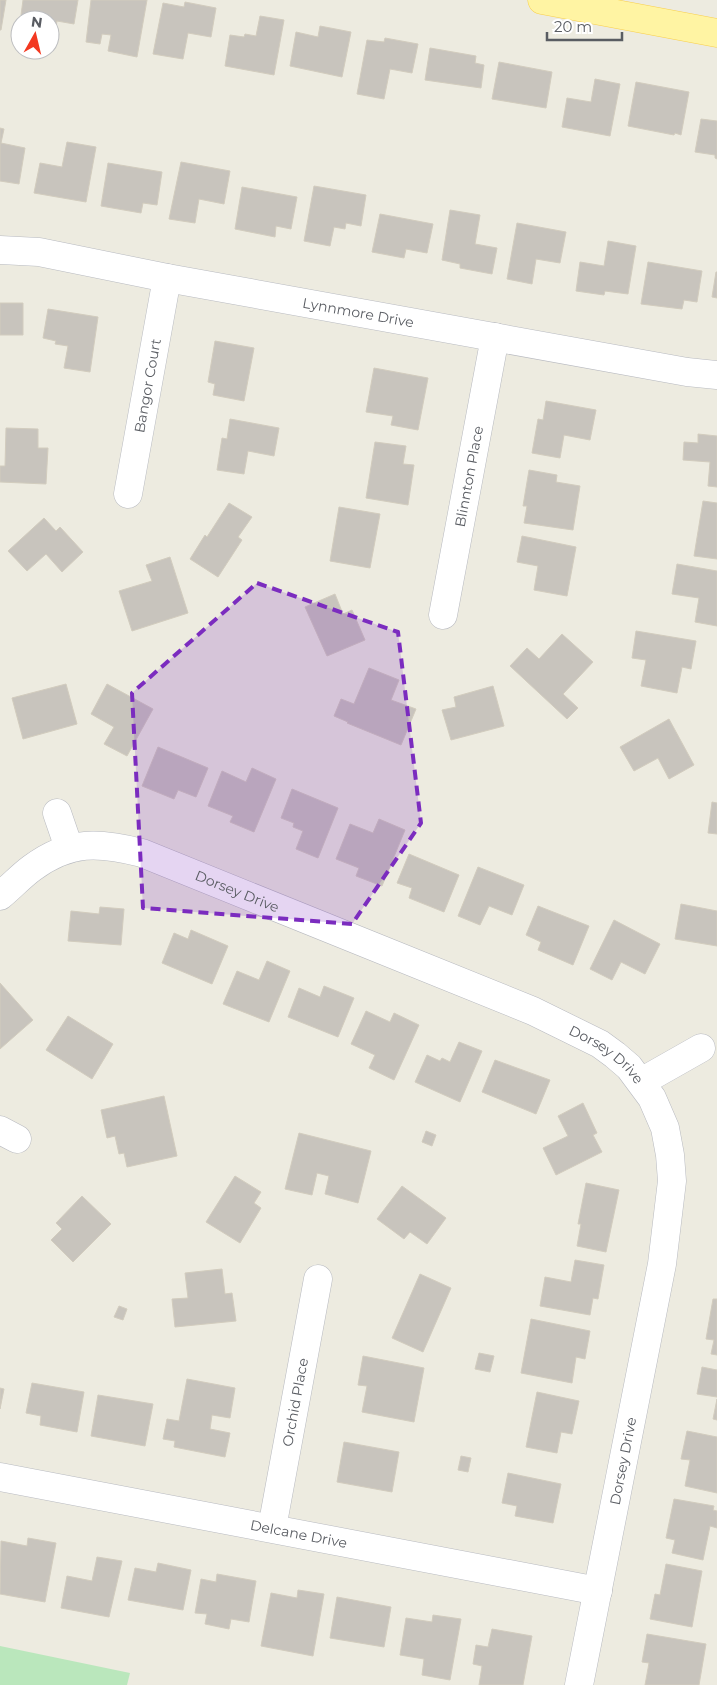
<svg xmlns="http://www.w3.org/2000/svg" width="717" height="1685" viewBox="0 0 717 1685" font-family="Montserrat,sans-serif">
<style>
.green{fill:#bae7bc}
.building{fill:#c8c4bd;stroke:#d2ccbe}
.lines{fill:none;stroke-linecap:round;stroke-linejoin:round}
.minor-casing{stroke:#b8bac0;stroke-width:29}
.major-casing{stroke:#f9cf4c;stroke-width:29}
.minor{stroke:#fff;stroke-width:28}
.major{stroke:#fff4a3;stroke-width:28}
.marked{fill:#7b2cbf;fill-opacity:0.2;stroke:#7b2cbf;stroke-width:4;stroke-dasharray:10 6;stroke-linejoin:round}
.labels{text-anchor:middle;stroke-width:4;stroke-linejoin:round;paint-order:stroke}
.street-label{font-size:14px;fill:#595c62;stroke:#fff}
</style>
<rect width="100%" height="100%" fill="#edebe0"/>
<path class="green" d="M0 1646 130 1673 127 1685H0Z"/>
<path class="building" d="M0 0H6L1 30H0Z
M23 0H78L74 24 57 21 55 33H50V20H35L36 18 21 15Z
M91 0H147L137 57 108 51 111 35 102 34 100 44 86 42Z
M185 2 216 8 211 37 188 33 183 59 153 54 163 3 184 7Z
M260 16 284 20 274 75 225 66 230 35 244 37 245 34 256 36Z
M320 26 351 32 342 77 290 66 296 32 318 37Z
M385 38 418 44 412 73 390 69 384 99 357 94 367 40 384 42Z
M430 48 476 56 475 63 484 65 481 88 425 80Z
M499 62 552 72 546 108 492 99Z
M595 79 620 84 610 136 562 127 567 98 591 102Z
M636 82 689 92 681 135 675 133 674 135 628 126Z
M701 119 717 121V159L715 158V155L695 152Z
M0 128 4 129 1 143 25 148 19 184 0 181Z
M67 142 96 147 86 202 34 193 40 163 62 167Z
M181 162 230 171 224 204 199 199 195 223 169 219Z
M108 163 162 172 157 205 143 203 141 213 101 206Z
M314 186 366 195 361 226 346 223 345 229 334 227 330 246 304 241Z
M242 187 297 197 291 229 276 226 275 237 235 229Z
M450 210 480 215 475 244 497 248 492 274 460 268V264L442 260Z
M380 214 433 224 427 253 406 249 404 258 372 252Z
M517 223 566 232 560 263 536 259 532 284 507 279Z
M608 241 636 246 628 294 605 291 604 295 576 291 580 262 604 266Z
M648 262 702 271 697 302 684 300 682 309 641 304Z
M716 272H717V298L712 297Z
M0 303H23V335H0Z
M48 309 98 317 90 372 64 368 68 346 55 344 56 341 43 338Z
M215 341 254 348 244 401 213 395 215 384 208 382Z
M374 368 428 378 418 430 391 425 393 416 366 412Z
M546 401 596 410 590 440 564 435 560 458 532 453 538 419 543 420Z
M230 419 279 428 274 456 248 451 244 474 217 470 222 438 227 439Z
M6 428 38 429V448H48L46 484 0 482V466H5Z
M698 434 717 436V487L708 486 710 462 683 460 684 442 698 443Z
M375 442 406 446 403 464 414 465 408 505 366 498Z
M529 470 557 475 556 482 580 486 573 530 524 523 527 506H523Z
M703 501 717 503V559L694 556Z
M229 503 252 517 238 537 242 540 218 577 190 559 205 535 207 537Z
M339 507 380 514 370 568 330 561Z
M44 518 56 531 60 527 83 552 62 572 46 554 27 571 8 551Z
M522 536 576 547 567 596 534 590 538 566 517 562Z
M170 557 188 613 132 631 119 591 152 581 146 565Z
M677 564 717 571V626L695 622 699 598 672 594Z
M335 594 343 614 352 610 365 640 327 656 305 607Z
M636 631 696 641 691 669 682 667 677 693 641 686 646 660 632 658Z
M562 634 593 662 563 694 578 708 567 719 510 666 527 648 539 659Z
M369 668 399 680 391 700 416 709 401 745 347 723 348 722 334 716 341 699 354 704Z
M66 684 77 724 23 739 12 698Z
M107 684 153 709 127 756 104 744 114 727 91 714Z
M493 686 504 726 451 740 442 710 456 707 454 697Z
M669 719 694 765 669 779 658 758 634 771 620 747Z
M158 747 208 768 196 797 178 790 174 799 142 786Z
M252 768 276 779 254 832 230 822 233 816 208 806 222 771 246 782Z
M292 789 338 808 318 858 296 849 303 831 293 827 294 823 281 818Z
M712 802 717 803V834L708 833Z
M379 819 405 830 382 886 356 876 359 868 336 859 350 824 373 833Z
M409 854 459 875 444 912 409 898 412 888 397 883Z
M478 867 524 885 512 915 489 906 480 925 458 916Z
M681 904 717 911V946L675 939Z
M538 906 589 926 573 965 538 950 541 942 526 935Z
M100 907 124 909 121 945 68 941 71 911 99 914Z
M614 920 660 944 645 974 621 962 612 980 590 969Z
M191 930 228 946 212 984 162 963 174 933 188 939Z
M267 961 290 971 269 1022 223 1004 237 971 259 980Z
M0 983 33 1020 0 1049Z
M324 986 354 998 338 1037 288 1017 299 988 320 997Z
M366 1011 390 1022 394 1013 419 1025 394 1080 369 1068 375 1055 351 1044Z
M68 1016 113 1044 92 1079 46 1050Z
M459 1042 482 1051 460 1102 415 1082 427 1055 440 1061 442 1058 450 1062Z
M495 1060 550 1080 536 1114 482 1092Z
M164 1096 177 1156 127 1167 124 1153 119 1154 115 1136 107 1138 101 1110Z
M583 1103 597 1133 593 1135 602 1152 556 1175 543 1148 568 1136 558 1116Z
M426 1131 436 1135 432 1146 422 1142Z
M299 1133 371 1151 358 1203 325 1194 329 1176 317 1173 312 1195 285 1189Z
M235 1176 261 1192 254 1203 261 1208 240 1243 206 1222Z
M586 1183 619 1190 606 1252 577 1246 581 1224H578Z
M402 1186 446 1218 427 1244 410 1232 404 1239 377 1219Z
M82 1196 111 1224 73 1262 51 1240 62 1229 56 1223Z
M575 1260 604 1265 598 1299 593 1298 590 1315 540 1306 545 1277 571 1282Z
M222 1269 225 1294 232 1293 236 1321 175 1327 172 1299 188 1298 185 1273Z
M420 1274 451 1288 423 1352 392 1338Z
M713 1299H717V1355L711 1354 714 1340 706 1339Z
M119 1306 127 1309 123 1320 114 1317Z
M531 1319 590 1331 585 1359 576 1357 572 1383 521 1373Z
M479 1353 494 1356 490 1372 475 1369Z
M363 1356 424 1368 414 1422 362 1412 367 1386 358 1385Z
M702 1367 717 1370V1397L697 1394Z
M187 1379 235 1388 230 1418 212 1415 210 1429 230 1433 225 1457 174 1447 175 1441 163 1439 167 1419 179 1421Z
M32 1383 84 1392 77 1432 40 1425 41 1416 26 1413Z
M0 1388 4 1389 0 1409Z
M537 1392 579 1401 572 1434 561 1432 557 1453 526 1447Z
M98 1395 153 1404 145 1446 91 1436Z
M717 1399V1420L713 1419Z
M687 1431 717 1437V1493L685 1486 690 1460 681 1459Z
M344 1442 399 1452 392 1492 337 1482Z
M461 1456 471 1458 468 1472 458 1470Z
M508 1473 561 1484 553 1523 515 1516 517 1506 502 1503Z
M674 1499 714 1506 713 1510 717 1511V1528L710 1526 703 1560 672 1553 675 1540 666 1538Z
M28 1538 56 1543 45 1602 0 1594 1 1541 27 1546Z
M97 1557 122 1561 109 1617 61 1608 67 1576 92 1581Z
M158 1563 191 1570 183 1610 128 1600 135 1568 156 1572Z
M666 1564 702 1571 692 1627 650 1619 655 1594 660 1595Z
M217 1574 256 1581 249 1622 231 1619 229 1629 205 1624 207 1614 195 1613 201 1579 216 1582Z
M298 1590 324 1594 313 1656 261 1646 271 1593 297 1598Z
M337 1597 391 1607 384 1647 330 1638Z
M433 1615 461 1619 450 1680 422 1675 424 1659 400 1655 406 1618 432 1622Z
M492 1629 532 1636 523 1685H479L482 1666 473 1664 476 1645 488 1647Z
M647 1634 706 1644 699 1685H645L649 1663 642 1662Z"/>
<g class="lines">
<g class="minor-casing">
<g id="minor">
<path id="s1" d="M0 250 39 252 167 278 687 372 717 375"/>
<path id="s2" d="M128 494 167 278"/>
<path id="s3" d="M443 615 495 337"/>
<path d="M57 813 69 848"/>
<path id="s4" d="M0 896C11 887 21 876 32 868 70 840 99 842 142 853L533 1011 600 1044 615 1055 629 1067 652 1098 665 1128 670 1155 672 1181 662 1264 579 1685"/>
<path d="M641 1082 701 1048"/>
<path d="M0 1130 17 1139"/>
<path id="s5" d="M0 1477 598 1591"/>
<path id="s6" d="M272 1528 318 1279"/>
</g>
</g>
<g class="major-casing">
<path id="major" d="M542 0 717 33"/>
</g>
<use href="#minor" class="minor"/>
<use href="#major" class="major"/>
</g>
<path class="marked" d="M257 583 398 632 421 823 352 924 143 908 132 693Z"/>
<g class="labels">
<g class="street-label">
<text dy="5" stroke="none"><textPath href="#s1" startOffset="364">Lynnmore Drive</textPath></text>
<text dy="5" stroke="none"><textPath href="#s2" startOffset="110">Bangor Court</textPath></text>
<text dy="5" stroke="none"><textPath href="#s3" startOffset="141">Blinnton Place</textPath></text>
<text dy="5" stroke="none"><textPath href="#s4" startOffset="261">Dorsey Drive</textPath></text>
<text dy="5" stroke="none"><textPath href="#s4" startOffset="666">Dorsey Drive</textPath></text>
<text dy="5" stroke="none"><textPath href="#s6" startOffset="128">Orchid Place</textPath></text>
<text transform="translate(623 1461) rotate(-79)" y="5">Dorsey Drive</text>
<text dy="5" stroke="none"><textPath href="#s5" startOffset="304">Delcane Drive</textPath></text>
</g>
</g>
<g transform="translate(35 35) rotate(8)"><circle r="24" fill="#ffffff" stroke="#bdbec0"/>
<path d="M0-4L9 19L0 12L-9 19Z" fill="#f33820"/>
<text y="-8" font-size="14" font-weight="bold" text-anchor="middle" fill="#595c62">N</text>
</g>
<path d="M547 32v8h75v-8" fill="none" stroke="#595c62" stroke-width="2.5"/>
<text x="554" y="32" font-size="15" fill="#595c62" stroke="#ffffff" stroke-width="4" paint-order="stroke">20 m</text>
</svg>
